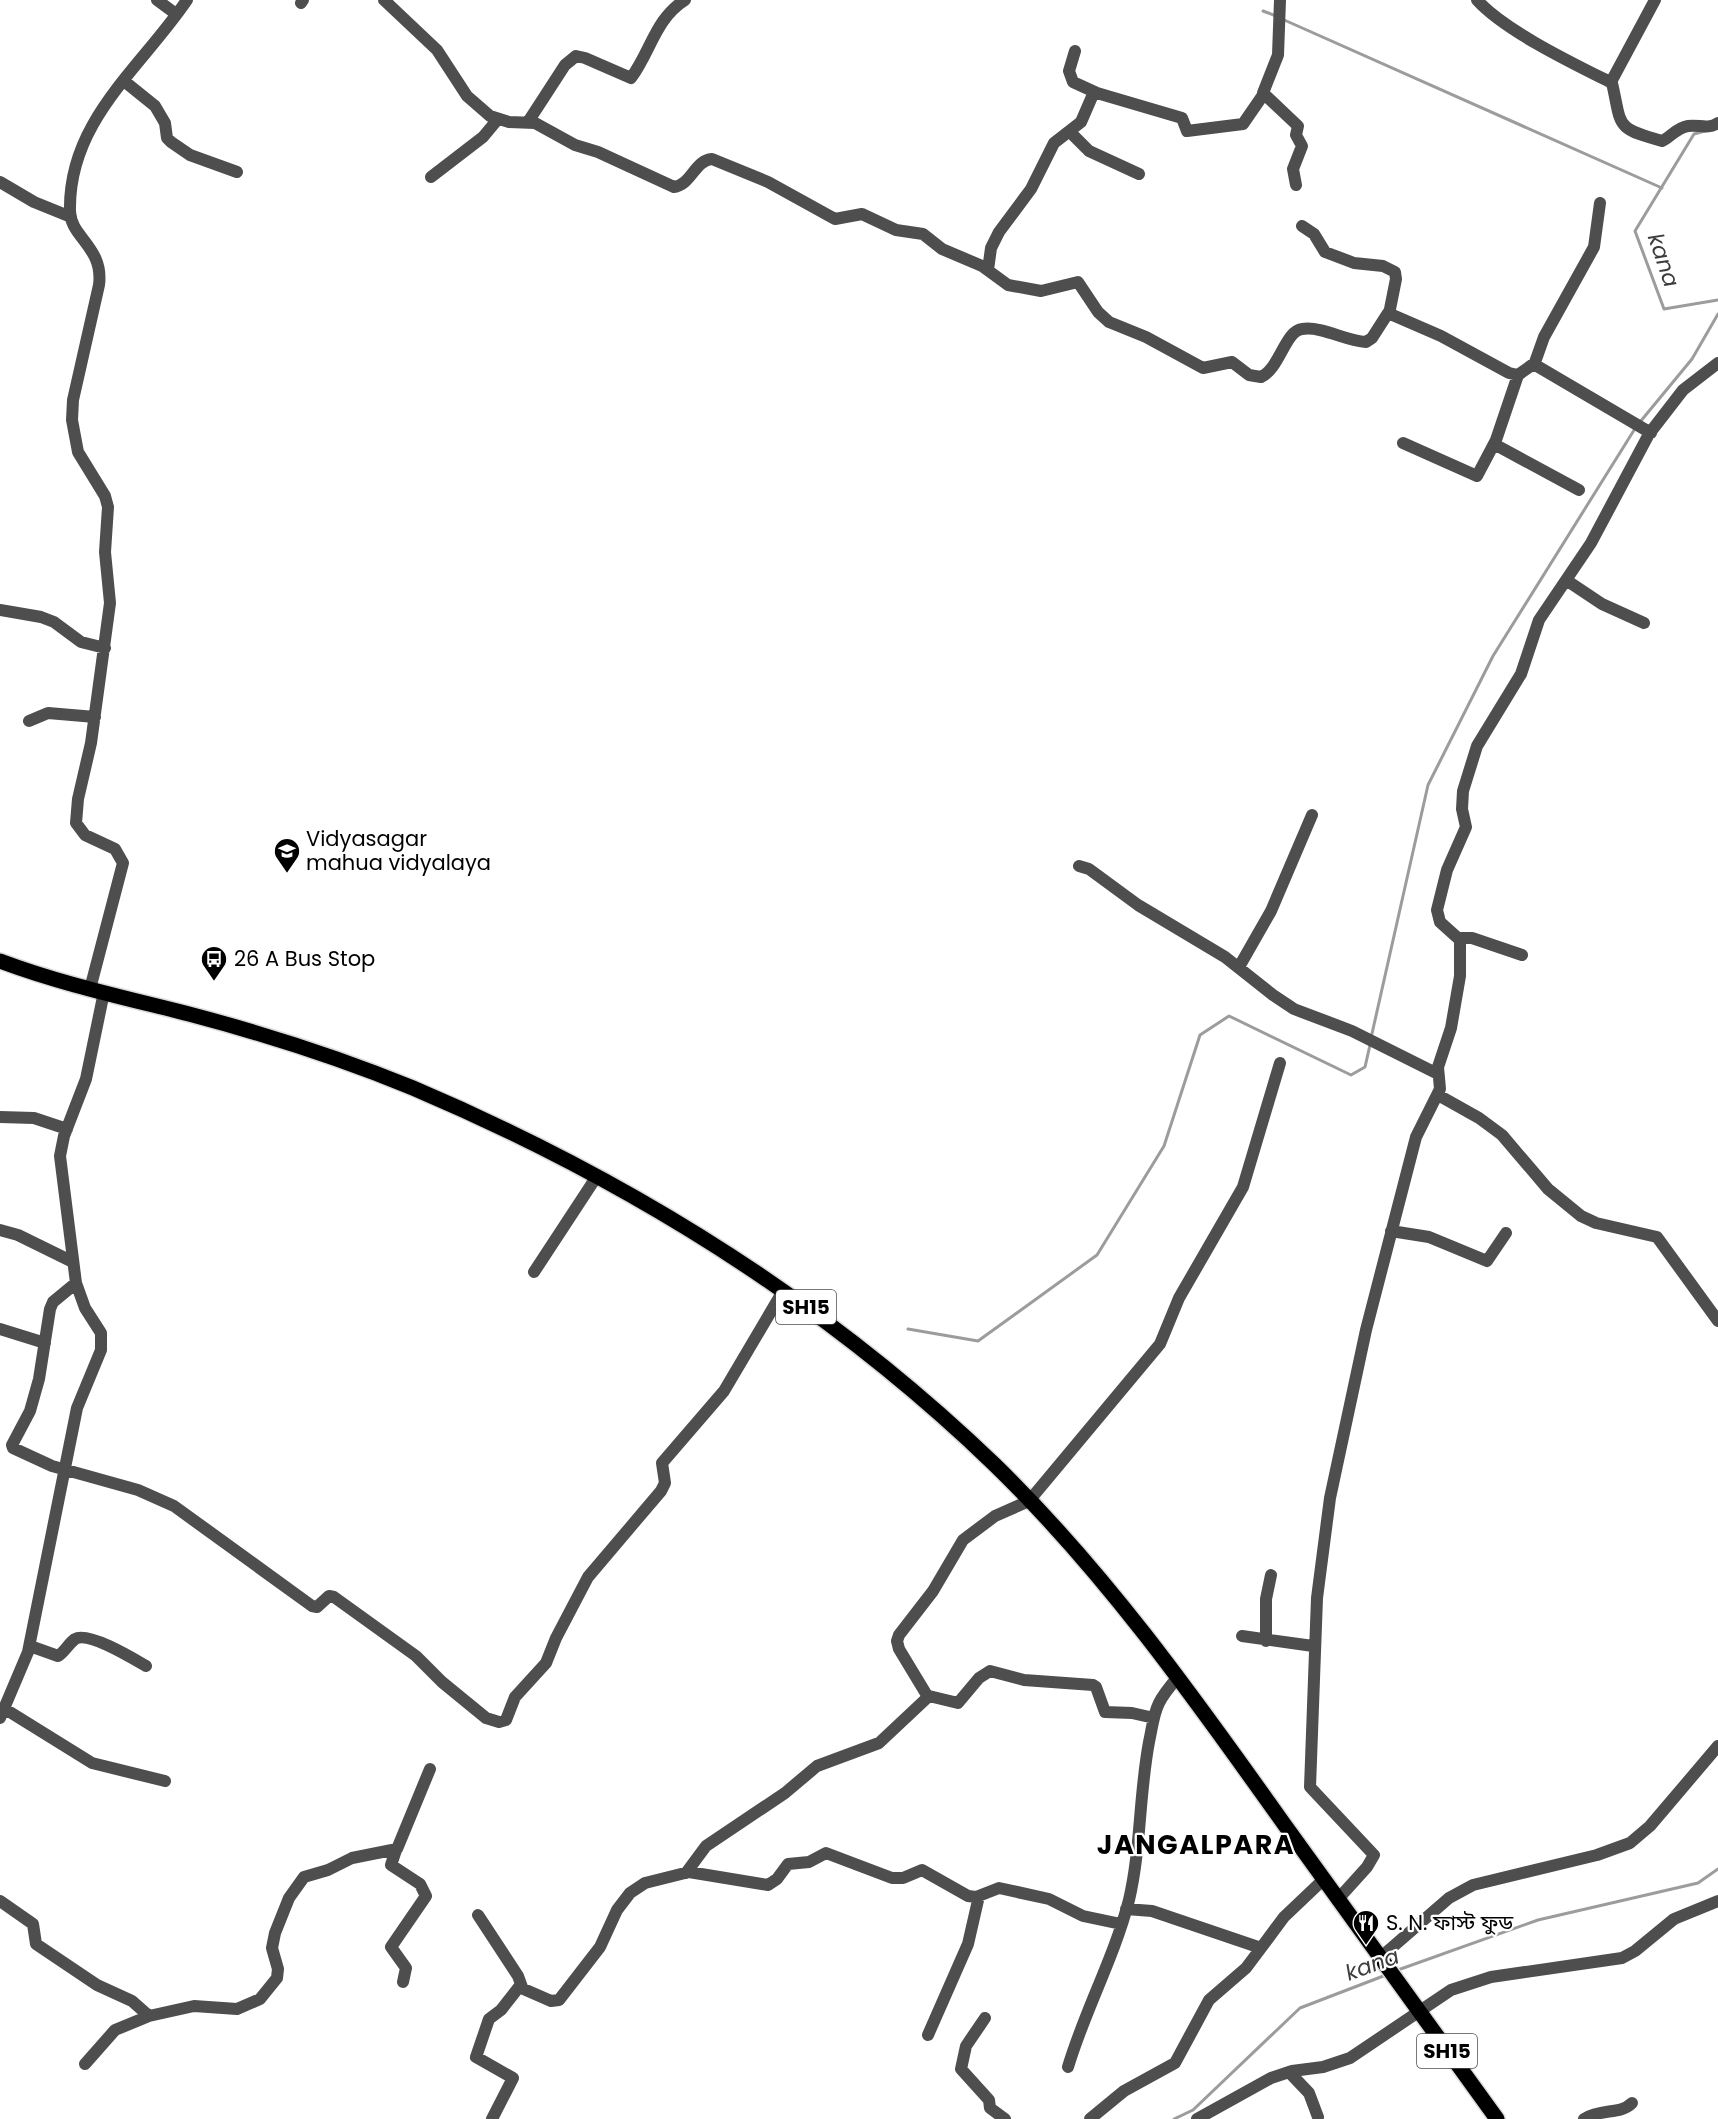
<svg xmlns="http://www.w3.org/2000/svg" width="1718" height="2119" viewBox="0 0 1718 2119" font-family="Poppins,'Noto Sans Bengali',sans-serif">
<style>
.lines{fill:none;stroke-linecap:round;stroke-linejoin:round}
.stream{stroke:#9c9c9c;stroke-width:3}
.major-casing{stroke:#dbdbdb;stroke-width:18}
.minor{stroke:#4e4e4e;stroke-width:12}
.major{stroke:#000;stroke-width:15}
.labels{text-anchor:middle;stroke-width:4.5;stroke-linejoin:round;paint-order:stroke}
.shield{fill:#fff;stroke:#4c4c4c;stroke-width:1.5}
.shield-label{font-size:20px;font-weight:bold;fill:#000}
.poi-label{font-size:21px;fill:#000;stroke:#fff;text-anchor:start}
.water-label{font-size:22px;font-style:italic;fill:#3d3d3d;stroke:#fff}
.district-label{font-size:27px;font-weight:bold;letter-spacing:1.5px;fill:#000;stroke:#fff}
</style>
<rect width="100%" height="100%" fill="#fff"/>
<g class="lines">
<path class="stream" d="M1263 11 1276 16
M1282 19 1662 188
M1705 131 1694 134 1635 231 1664 309 1718 300
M1640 422 1692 359 1718 314
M1371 1038 1428 785 1493 656 1636 427
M908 1329 978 1341 1097 1255 1164 1146 1200 1035 1229 1016 1351 1075 1365 1067 1370 1045
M1395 1971 1538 1920 1698 1883 1718 1869
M1174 2119 1193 2110 1300 2008 1386 1975"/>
<g class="major-casing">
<path id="major" d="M0 961C61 984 126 998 189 1014 265 1034 340 1058 413 1088 627 1179 827 1303 995 1465 1106 1573 1195 1699 1284 1824 1355 1923 1426 2021 1497 2119"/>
</g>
<path class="minor" d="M157 0 176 14
M384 0 437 50 467 96 490 116 509 122 535 123 575 145 598 152 674 187C691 185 695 160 712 159L768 182 835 219 862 214 896 230 923 234 942 249 982 266 1008 285 1041 291 1078 282 1098 312 1109 322 1146 337 1203 368 1232 362 1249 375 1261 377C1280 368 1285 331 1302 329 1323 326 1345 341 1366 342L1372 338 1388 313 1441 336 1509 373 1518 375 1532 365 1537 366 1651 433
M1280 0 1278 55 1263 93 1298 126 1296 135 1302 146 1293 169 1296 185
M1477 0C1505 31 1574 64 1612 83 1622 126 1614 128 1662 141 1671 137 1676 128 1688 126 1699 124 1707 130 1718 123
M301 3 303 0
M1075 51 1069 71 1073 82 1097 93 1182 118 1187 131 1243 124 1263 95
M124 81 155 106 165 123 167 138 171 142 190 155 237 172
M1611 82 1655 0
M528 122 565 65 576 56 585 58 631 78C651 51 655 19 685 0
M1070 132 1089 151 1139 174
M431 177 483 137 498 119
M0 182 34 202 71 217
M1302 226 1314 234 1325 252 1354 263 1383 266 1395 272 1396 279 1389 314
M988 270 991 248 999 232 1031 189 1054 143 1081 122 1094 92
M1534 365 1544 337 1594 247 1600 203
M1403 443 1477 476 1496 440 1518 375
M1494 444 1579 490
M1566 580 1602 604 1644 623
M0 610 41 617 54 622 81 642 105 648
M29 721 48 713 95 717
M1079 866 1089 869 1138 905 1225 957 1273 995 1294 1009 1352 1031 1438 1074
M1459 938H1472L1522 955
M1239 967 1271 911 1312 815
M90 989 123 863 115 849 85 835 76 823 78 799 91 743 110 603 105 552 108 507 105 496 78 452 72 420 73 400 99 285C104 247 70 237 70 211 68 121 141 68 187 0
M1438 1095 1479 1118 1502 1135 1548 1189 1581 1216 1596 1223 1657 1237 1718 1321
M0 1117 34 1118 67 1129
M0 1230 18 1235 73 1262
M1391 1231 1429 1237 1487 1261 1506 1233
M534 1272 597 1176
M76 1283 53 1302 50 1309 39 1379 30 1411 12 1445 13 1448 52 1466 138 1490 174 1506 312 1606 317 1607 329 1596 334 1597 416 1656 442 1682 486 1718 499 1722 506 1720 515 1697 546 1663 556 1638 588 1577 661 1491 665 1483 662 1463 724 1391 783 1291
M0 1329 45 1343
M1242 1636 1313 1646
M1266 1641V1599L1271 1575
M30 1646 58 1656C65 1652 68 1644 75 1639 88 1631 134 1659 146 1666
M929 1696 958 1703 979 1678 990 1671 1024 1680 1093 1685 1096 1687 1105 1712 1132 1713 1154 1718
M5 1709 92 1763 165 1781
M0 1718 28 1652 77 1408 101 1350V1333L85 1308 76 1283 60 1156 64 1136 86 1079 104 992
M396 1850 391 1865 420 1884 426 1896 391 1947 406 1968 403 1982
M686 1873 706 1846 785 1793 817 1766 879 1743 928 1697 899 1649 897 1641 899 1635 933 1591 963 1540 995 1516 1029 1501 1160 1344 1179 1298 1243 1187 1280 1063
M1339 1898 1367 1867 1374 1855 1310 1787 1317 1598 1330 1498 1366 1330 1416 1137 1440 1089 1438 1067 1451 1028 1460 976V940L1440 922 1437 910 1447 870 1466 827 1462 809 1463 791 1477 746 1521 674 1539 620 1591 543 1649 434 1683 390 1718 363
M0 1901 33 1924 36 1944 97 1985 132 2001 149 2016 194 2006 237 2009 260 1999 277 1978 278 1969 272 1948 275 1933 289 1898 304 1877 328 1870 352 1858 397 1849 430 1769
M1126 1909 1152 1911 1261 1948 1284 1917 1324 1879
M478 1915 518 1976 522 1987
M1381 1957 1449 1898 1473 1885 1597 1855 1630 1843 1650 1826 1718 1746
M985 2018 966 2046 961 2069 989 2100 990 2108 1005 2119
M928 2035 968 1944 979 1896
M85 2064 115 2030 149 2016
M1068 2067C1085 2010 1114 1958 1129 1900 1141 1849 1139 1795 1149 1742 1152 1729 1153 1715 1159 1703 1164 1693 1171 1685 1178 1677
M1289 2072 1309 2093 1318 2117
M492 2119 513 2078 476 2057 489 2019 501 2010 519 1987 551 2001 559 2000 600 1947 617 1910 630 1893 645 1883 689 1872 768 1885 777 1879 788 1864 809 1862 826 1853 892 1878H903L922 1870 968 1896 976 1897 999 1888 1049 1899 1083 1916 1121 1924
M1090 2119 1124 2091 1175 2063 1209 2000 1246 1968 1261 1948
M1197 2119 1271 2078 1292 2071 1323 2067 1350 2058 1451 1990 1491 1977 1622 1958 1635 1951 1674 1919 1718 1901
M1584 2119C1602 2108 1620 2115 1632 2103"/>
<use href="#major" class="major"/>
</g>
<defs>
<g id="university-pin" transform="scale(1.35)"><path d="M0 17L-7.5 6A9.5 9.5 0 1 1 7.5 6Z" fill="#000" stroke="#fff"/><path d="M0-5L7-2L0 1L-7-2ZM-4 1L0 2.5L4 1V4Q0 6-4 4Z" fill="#fff"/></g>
<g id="bus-pin" transform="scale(1.35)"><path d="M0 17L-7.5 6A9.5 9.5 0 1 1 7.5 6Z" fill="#000" stroke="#fff"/><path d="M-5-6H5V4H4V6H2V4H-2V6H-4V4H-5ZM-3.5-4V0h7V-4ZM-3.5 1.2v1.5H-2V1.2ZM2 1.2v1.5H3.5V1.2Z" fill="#fff"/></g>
<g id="restaurant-pin" transform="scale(1.35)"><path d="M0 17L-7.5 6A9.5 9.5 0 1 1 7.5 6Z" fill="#000" stroke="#fff"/><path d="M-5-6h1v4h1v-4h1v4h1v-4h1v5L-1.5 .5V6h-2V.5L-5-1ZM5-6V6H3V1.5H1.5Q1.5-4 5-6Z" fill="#fff"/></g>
</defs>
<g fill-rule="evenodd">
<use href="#university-pin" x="287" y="851"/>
<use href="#bus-pin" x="214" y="959"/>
<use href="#restaurant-pin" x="1366" y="1923"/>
</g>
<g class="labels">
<g class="shield">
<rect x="776" y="1290" width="60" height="34" rx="4.5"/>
<rect x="1417" y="2034" width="60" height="34" rx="4.5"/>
</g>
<g class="shield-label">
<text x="806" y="1314">SH15</text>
<text x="1447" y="2058">SH15</text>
</g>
<g class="poi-label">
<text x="306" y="846">Vidyasagar<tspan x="306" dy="24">mahua vidyalaya</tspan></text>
<text x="234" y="966">26 A Bus Stop</text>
<text x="1386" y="1930">S. N. ফাস্ট ফুড</text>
</g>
<g class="water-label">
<text transform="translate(1664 260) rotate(71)" y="8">kana</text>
<text transform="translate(1372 1964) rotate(-20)" y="8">kana</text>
</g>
<g class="district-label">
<text x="1196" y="1854">JANGALPARA</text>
</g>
</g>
</svg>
